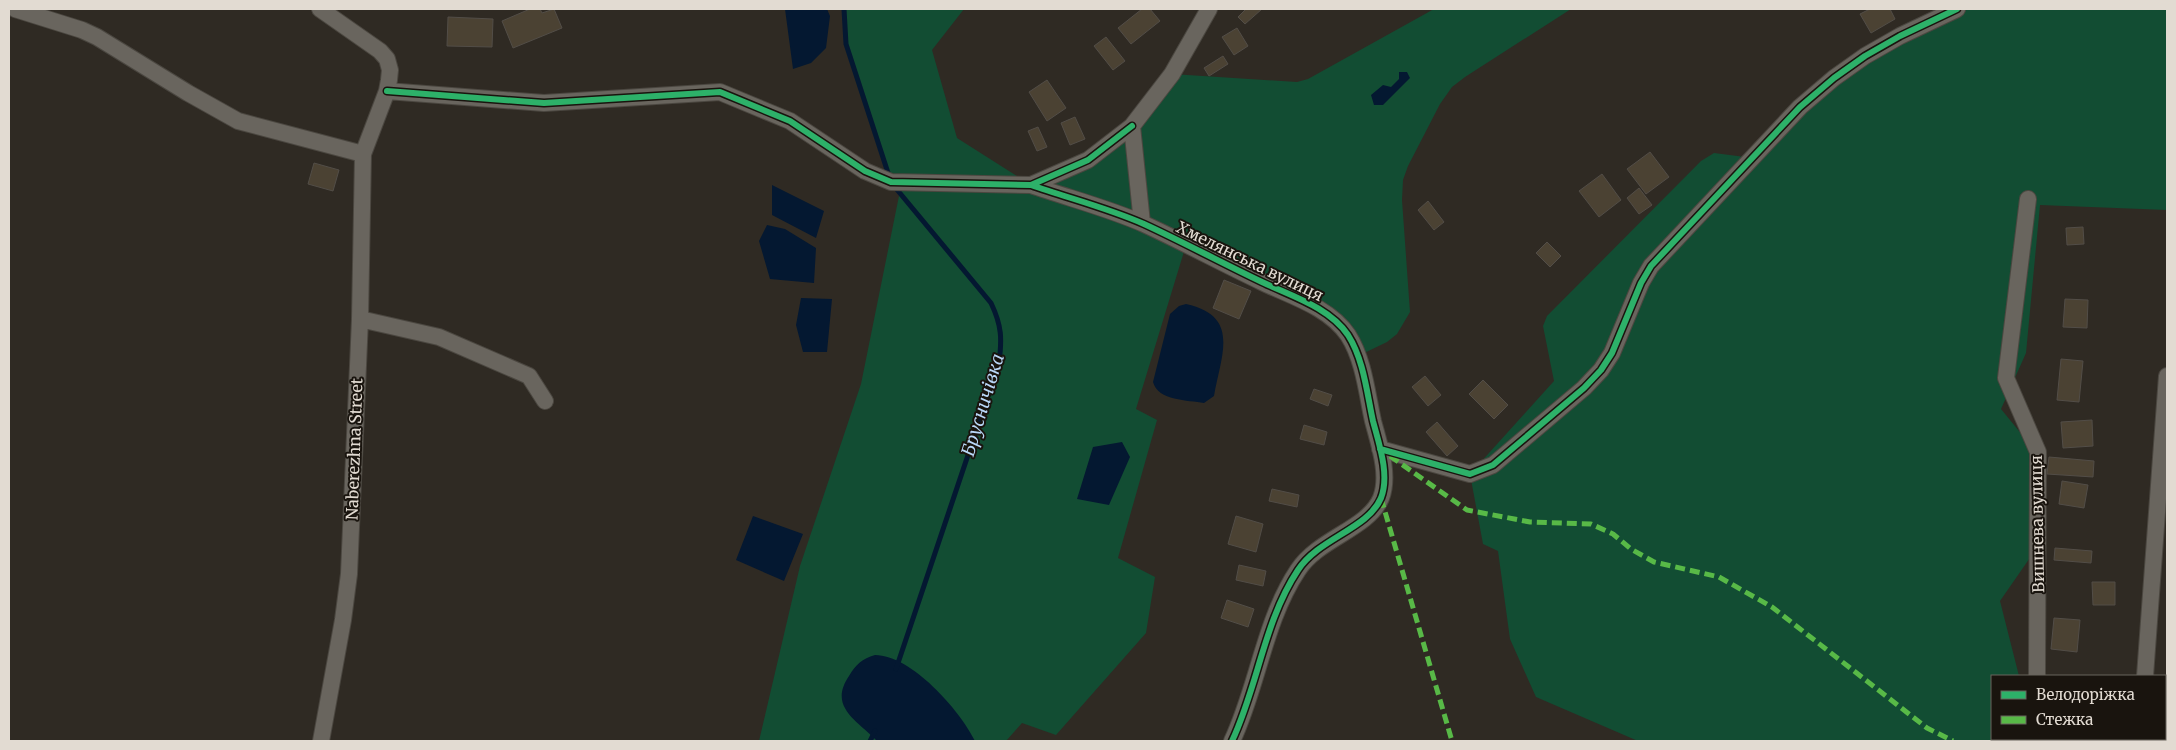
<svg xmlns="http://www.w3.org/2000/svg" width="2176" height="750" viewBox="0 0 2176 750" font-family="Merriweather,serif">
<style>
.green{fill:#124d33}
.water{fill:#041831}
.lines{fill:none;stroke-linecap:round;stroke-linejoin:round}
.stream{stroke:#041831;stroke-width:5}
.building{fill:#4b4233;stroke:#524d47}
.street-casing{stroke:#4b4740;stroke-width:18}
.street{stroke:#69655e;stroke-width:16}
.quiet{stroke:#58b947;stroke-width:5;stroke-dasharray:10 5;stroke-linecap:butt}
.cycleway-casing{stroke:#19140e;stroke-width:9}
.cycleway{stroke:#2db169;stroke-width:6}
.labels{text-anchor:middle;stroke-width:4;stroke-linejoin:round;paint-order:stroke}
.street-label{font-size:16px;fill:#e2dbd2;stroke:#19140e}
.water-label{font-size:18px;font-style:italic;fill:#b9d7f7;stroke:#19140e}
</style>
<rect width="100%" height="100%" fill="#2f2a23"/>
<path class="green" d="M844 9H964L932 50 957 138 1031 185 1088 160 1172 74 1297 82 1308 79 1434 9H1571L1465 77 1452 87 1440 104 1408 166 1403 180 1402 200 1410 312 1397 334 1387 342 1358 356 1336 322 1186 245 1136 409 1157 420 1118 558 1155 577 1146 633 1056 735 1022 723 1006 741H759L800 566 861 384 901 186 891 182 846 44Z
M1957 9H2167V210L2040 205 2026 353 2001 409 2032 447 2034 552 2000 601 2019 676H1992V739H2028V741H1638L1536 697 1510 639 1498 551 1483 544 1470 474 1554 381 1543 326 1547 316 1701 161 1714 153 1753 158 1834 78Z"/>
<path class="water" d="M785 9H827L830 16 826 48 811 63 793 69Z
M1399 72H1407L1410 78 1383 105H1374L1371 95 1383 85 1391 87 1399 79Z
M772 185 824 211 816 238 772 215Z
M767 225 785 229 816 248 814 283 770 279 759 241Z
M801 298 832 299 827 352H803L796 325Z
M1186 304C1241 316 1221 355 1214 396L1204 403C1188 400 1158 401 1153 382L1170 314 1179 306Z
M1122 442 1130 457 1109 505 1077 499 1093 447Z
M753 516 803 534 784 581 736 560Z
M875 655C911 655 960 710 975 741H877C857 720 828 707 849 676 856 664 862 659 875 655Z"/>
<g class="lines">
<path class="stream" d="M844 9 846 44 890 179
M894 186 991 303C1002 326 1002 339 999 363L896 669
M870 741 875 731"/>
</g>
<path class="building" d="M530 9H540L542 13 554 9 562 28 513 48 502 21Z
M1142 9H1150L1160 21 1131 44 1118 28Z
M1246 9H1262L1245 24 1238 17Z
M1870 9H1890L1895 19 1871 33 1860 14Z
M448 17 493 19 492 47 447 46Z
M1237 28 1248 46 1234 55 1222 37Z
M1106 37 1125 61 1113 70 1094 46Z
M1223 56 1228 64 1209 76 1204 68Z
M1047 80 1066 108 1047 121 1029 92Z
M1075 117 1085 139 1070 145 1061 123Z
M1038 127 1047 147 1037 151 1028 131Z
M1650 152 1669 177 1646 194 1627 169Z
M314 163 339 170 333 191 308 184Z
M1602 174 1621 200 1599 217 1579 191Z
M1639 188 1652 205 1639 214 1627 198Z
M1428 201 1444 222 1434 230 1418 210Z
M2083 227 2084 244 2067 245 2066 228Z
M1547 242 1561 256 1550 267 1536 253Z
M1224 280 1251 291 1239 319 1213 308Z
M2065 299 2088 300 2087 328 2063 327Z
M2061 359 2083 361 2079 402 2057 400Z
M1425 376 1441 395 1428 406 1412 387Z
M1483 380 1508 405 1494 419 1469 394Z
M1314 389 1332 395 1328 406 1310 399Z
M2092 420 2093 446 2063 448 2061 422Z
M1437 422 1458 446 1447 456 1426 432Z
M1304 425 1327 432 1324 445 1300 439Z
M2049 457 2094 461 2093 477 2047 474Z
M2062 481 2088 485 2084 508 2059 504Z
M1272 489 1299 495 1297 507 1269 501Z
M1236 516 1263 524 1256 552 1228 544Z
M2055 548 2092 551 2091 563 2054 560Z
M1239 565 1266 571 1263 586 1236 580Z
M2092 582H2115V605H2093Z
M1227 600 1254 609 1248 627 1221 618Z
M2054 618 2080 620 2077 652 2051 649Z
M2165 684 2167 685V709H2165Z"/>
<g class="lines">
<g class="street-casing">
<path id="street" d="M15 9 82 30 97 37 188 93 238 121 363 154
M320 9 380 51 387 59 390 70 389 80 387 91 363 154 360 319 349 574 343 620 321 741
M387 91 544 103 720 92 790 121 865 171 891 182 1031 185 1088 160 1132 126
M1031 185C1068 198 1108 208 1144 224 1183 242 1222 263 1262 282 1291 296 1329 307 1348 335 1364 360 1367 394 1373 421 1379 444 1390 475 1381 498 1368 529 1319 538 1298 570 1264 621 1258 686 1232 741
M2028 199 2006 378 2038 452 2037 676
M1142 223 1132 126 1172 74 1209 9
M360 319 439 337 529 376 545 401
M1380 449 1470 474 1493 465 1584 388 1601 370 1612 353 1641 283 1651 266 1800 107 1834 78 1865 56 1900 36 1957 9
M2145 676 2167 376
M2037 741V739
M2141 741V739"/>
</g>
<use href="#street" class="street"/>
<path class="quiet" d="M1390 456 1467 510 1530 522 1591 524 1613 534 1631 549 1654 562 1719 577 1772 607 1927 728 1953 741
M1381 498 1452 741"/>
<g class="cycleway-casing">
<path id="cycleway" d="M387 91 544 103 720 92 790 121 865 171 891 182 1031 185 1088 160 1132 126
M1031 185C1068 198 1108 208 1144 224 1183 242 1222 263 1262 282 1291 296 1329 307 1348 335 1364 360 1367 394 1373 421 1379 444 1390 475 1381 498 1368 529 1319 538 1298 570 1264 621 1258 686 1232 741
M1380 449 1470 474 1493 465 1584 388 1601 370 1612 353 1641 283 1651 266 1800 107 1834 78 1865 56 1900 36 1957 9"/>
</g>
<use href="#cycleway" class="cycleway"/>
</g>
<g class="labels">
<g class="street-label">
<text transform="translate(1250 261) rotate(26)" y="6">Хмелянська вулиця</text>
<text transform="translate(354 449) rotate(-88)" y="6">Naberezhna Street</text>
<text transform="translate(2037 524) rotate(-91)" y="6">Вишнева вулиця</text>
</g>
<g class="water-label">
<text transform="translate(983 405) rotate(-73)" y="6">Брусничівка</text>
</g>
</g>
<rect width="2176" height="750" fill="none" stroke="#e2dbd2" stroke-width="20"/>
<rect x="1991" y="675" width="175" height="65" fill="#19140e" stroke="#69645c"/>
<rect x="2001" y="691" width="25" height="8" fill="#2db169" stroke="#69645c"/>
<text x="2036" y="700" font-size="15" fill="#e2dbd2">Велодоріжка</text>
<rect x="2001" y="716" width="25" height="8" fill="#58b947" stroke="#69645c"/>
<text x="2036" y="725" font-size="15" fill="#e2dbd2">Стежка</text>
</svg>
